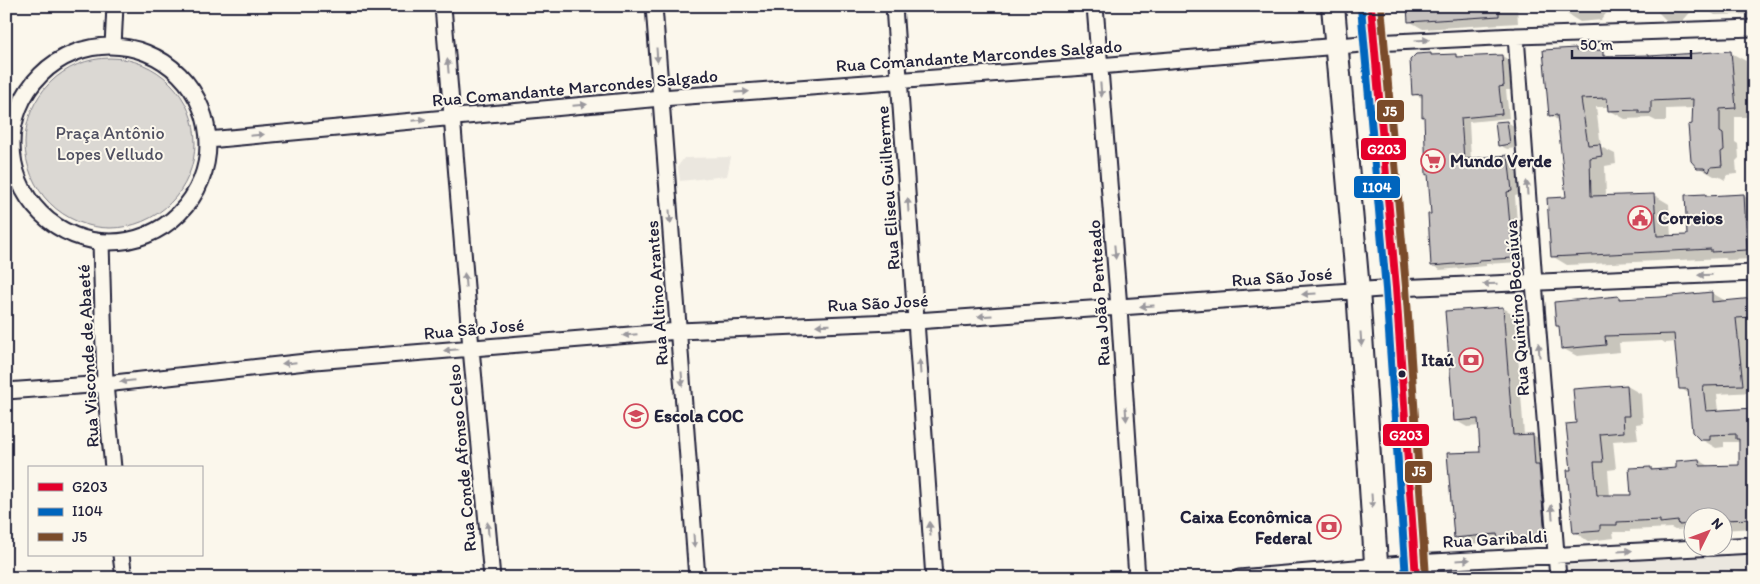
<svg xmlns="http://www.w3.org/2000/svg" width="1760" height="584" viewBox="0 0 1760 584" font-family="Itim,sans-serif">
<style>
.built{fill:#ebe7df}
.green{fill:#dbd8d3;stroke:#7e7d87}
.shadow{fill:#0003}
.building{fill:#c6c2c0;stroke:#22223b}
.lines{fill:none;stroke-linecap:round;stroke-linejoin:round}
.minor-casing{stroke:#22223b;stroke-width:19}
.secondary-casing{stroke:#22223b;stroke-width:26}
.minor{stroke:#fbf7ec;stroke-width:15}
.secondary{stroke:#fbf7ec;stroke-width:22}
.bus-1-casing{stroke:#fbf7ec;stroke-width:11}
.bus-2-casing{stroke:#fbf7ec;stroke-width:11}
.bus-3-casing{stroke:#fbf7ec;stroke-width:11}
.bus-1{stroke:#e4002b;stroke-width:8}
.bus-2{stroke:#0065bd;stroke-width:8}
.bus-3{stroke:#7a4b2a;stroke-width:8}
.oneway{fill:#99979c}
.bus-dot{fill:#22223b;stroke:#fbf7ec;stroke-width:2}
.labels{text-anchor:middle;stroke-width:4;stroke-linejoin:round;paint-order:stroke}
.street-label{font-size:18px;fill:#22223b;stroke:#fbf7ec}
.park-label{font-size:18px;fill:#505061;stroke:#fbf7ec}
.poi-label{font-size:18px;font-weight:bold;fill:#22223b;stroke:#fbf7ec;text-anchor:start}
.line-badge{stroke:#fbf7ec;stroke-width:2}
.badge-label{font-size:14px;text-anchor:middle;font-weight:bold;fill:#fff}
</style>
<rect width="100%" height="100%" fill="#fbf7ec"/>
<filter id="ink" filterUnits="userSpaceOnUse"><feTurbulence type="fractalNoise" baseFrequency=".02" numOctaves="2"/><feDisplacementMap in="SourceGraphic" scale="10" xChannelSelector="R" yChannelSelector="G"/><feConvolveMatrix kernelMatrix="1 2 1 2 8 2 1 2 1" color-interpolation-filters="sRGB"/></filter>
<g filter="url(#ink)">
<path class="built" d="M731 157 727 176 680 181 678 166 684 158Z
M1754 551V578H1565L1564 566Z"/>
<path class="green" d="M25 143a85 85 0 1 1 170 0a85 85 0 1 1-170 0Z"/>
<path class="shadow" d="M1409 6H1517L1518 23 1423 29 1409 21Z
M1566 6H1612L1601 20 1580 22 1567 14Z
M1652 6H1696L1678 26 1665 19Z
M1700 6H1754V14L1715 15Z
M1576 50 1580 52H1602L1611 57H1651L1731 53 1746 61 1751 117H1735V142L1738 144 1739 158 1736 161 1737 174 1727 175 1725 180 1718 176H1714L1698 167 1693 125 1694 108 1666 109V121H1656L1650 118 1625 119 1609 110V107H1596L1601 147 1615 154 1616 164 1605 166 1606 196 1654 195 1669 204 1671 237 1688 236 1705 195 1709 197 1744 196 1754 201V259L1727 260 1724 258 1567 265 1552 256 1567 198 1559 121 1550 115Z
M1455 55 1460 58 1502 56 1509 60 1512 90H1506L1509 118 1469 122 1471 160 1508 156 1515 161 1519 195 1515 196 1520 262 1486 264V266L1440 270 1432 265V215L1430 175 1427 174 1426 117 1423 116V98L1413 94Z
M1507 122 1514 126 1517 148 1507 149 1499 145Z
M1754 289V326H1749L1754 368V392L1717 394 1719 411 1754 409V528L1722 530V516H1692V532L1688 529 1675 530 1671 528 1630 530V532H1613L1614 538 1588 541 1574 532 1572 471 1577 424 1627 386 1641 394 1643 423 1636 424 1638 439 1613 441 1616 469 1608 470 1610 496H1632L1651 468 1655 471 1677 469 1699 460 1711 467 1741 466V442H1724V447L1716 448 1701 439 1690 394 1680 388 1676 342 1665 343 1662 341 1619 343 1620 352 1577 356 1562 348 1561 328 1557 326 1619 297 1623 300 1712 293 1726 301 1751 300 1750 290Z
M1503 308 1515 315 1524 435H1533L1545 442 1557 542 1511 545 1504 541 1467 544 1455 537 1482 453 1480 426 1467 427 1455 420Z
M1751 570 1754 572V578H1618L1700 572 1704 575Z"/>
<path class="building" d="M1407 6H1499V16L1408 22Z
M1576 48V51L1603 50V56L1649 55V56L1731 51 1736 108 1720 109V132L1723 134 1724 150 1721 152 1722 166 1711 167 1709 172 1704 168H1697L1691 161 1688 125 1692 124 1693 99 1651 101V113H1639V110L1608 111 1607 98 1581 99 1588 145 1600 144 1602 156 1590 158 1591 196 1654 194 1657 236 1687 235 1685 195 1706 194V196L1744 194 1747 250 1711 252V249L1551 257 1547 198 1566 197 1557 115 1549 116 1543 50Z
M1431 53V55L1456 54V57L1502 55 1504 86 1499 87 1502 114 1461 118 1464 159 1508 155 1512 191 1507 192 1513 258 1479 260V262L1431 266 1428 214H1431L1428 174 1426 175 1424 116 1422 117V94L1412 95 1410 60 1416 54Z
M1507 121 1510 144 1498 146 1495 122Z
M1712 292V302L1754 298V317L1736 318 1743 385 1703 386 1706 411 1754 408V519L1722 520V516H1692V524L1679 525 1678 521 1660 523V520L1617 522V525H1600V531L1573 533 1567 470H1571L1566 424 1576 423 1573 389 1627 385 1629 416H1623L1624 432 1600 434 1603 462H1594L1597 495H1631L1629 468 1651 467V470L1676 468V461L1699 459 1700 466 1739 465V439H1736V434L1710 435V440H1700L1692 432 1688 389H1679L1674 334 1605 336 1606 345 1561 349 1559 326H1556L1554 302 1619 296V299L1661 297Z
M1503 307 1513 435 1533 434 1535 465H1539L1545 535 1498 539 1497 534 1454 538 1447 453 1480 452 1478 419 1454 421 1445 311Z"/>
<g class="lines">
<g class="minor-casing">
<path id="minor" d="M443 6 471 348 492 578
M654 6 697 578
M894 6 934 578
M1095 6 1119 308 1137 578
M1516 36 1534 282 1558 578
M113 46 115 6
M12 144a98 98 0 1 1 196 0a98 98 0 1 1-196 0Z
M208 140 661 98 1099 66 1374 43 1516 36 1754 28
M101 242 105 384 113 468
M6 391 105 384 315 361 679 331 916 321 1396 288 1754 273
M121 555 124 578
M1239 578 1414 563 1754 545"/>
</g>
<g class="secondary-casing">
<path id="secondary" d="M1333 6 1358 290 1377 578
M1371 6 1396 288 1416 578"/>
</g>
<use href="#minor" class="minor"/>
<use href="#secondary" class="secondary"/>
<g class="bus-1-casing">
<path id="bus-1" d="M1371 6 1396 288 1416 578"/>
</g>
<g class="bus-2-casing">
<path id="bus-2" d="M1361 7 1386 289 1406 578"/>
</g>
<g class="bus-3-casing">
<path id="bus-3" d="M1381 6 1406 287 1426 577"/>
</g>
<use href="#bus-1" class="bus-1"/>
<use href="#bus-2" class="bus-2"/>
<use href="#bus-3" class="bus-3"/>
</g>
<defs><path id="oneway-solid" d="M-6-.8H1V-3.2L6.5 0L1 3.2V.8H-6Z" transform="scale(1.25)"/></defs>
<g class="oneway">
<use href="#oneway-solid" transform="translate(1422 40) rotate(-3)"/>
<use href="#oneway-solid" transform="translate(657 55) rotate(86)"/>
<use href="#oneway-solid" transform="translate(448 66) rotate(-95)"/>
<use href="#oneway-solid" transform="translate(1101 90) rotate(85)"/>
<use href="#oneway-solid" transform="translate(742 92) rotate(-4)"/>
<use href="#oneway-solid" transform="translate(580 105) rotate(-5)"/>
<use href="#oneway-solid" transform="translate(419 120) rotate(-5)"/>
<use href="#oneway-solid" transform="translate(257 135) rotate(-5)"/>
<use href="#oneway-solid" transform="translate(1527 188) rotate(-94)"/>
<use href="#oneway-solid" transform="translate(908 205) rotate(-94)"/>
<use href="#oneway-solid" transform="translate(670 217) rotate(86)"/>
<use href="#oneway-solid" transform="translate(1115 252) rotate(85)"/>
<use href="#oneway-solid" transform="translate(1705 275) rotate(178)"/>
<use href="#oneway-solid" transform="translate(465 280) rotate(-95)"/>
<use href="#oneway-solid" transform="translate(1490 284) rotate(178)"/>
<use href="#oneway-solid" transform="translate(1309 294) rotate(176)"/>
<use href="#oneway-solid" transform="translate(1147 306) rotate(176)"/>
<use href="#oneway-solid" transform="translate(985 316) rotate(176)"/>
<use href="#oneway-solid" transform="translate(823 325) rotate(178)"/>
<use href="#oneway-solid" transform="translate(630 335) rotate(175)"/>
<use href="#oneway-solid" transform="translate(1361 339) rotate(86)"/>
<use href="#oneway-solid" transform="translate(451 350) rotate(175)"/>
<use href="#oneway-solid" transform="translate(1539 350) rotate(-95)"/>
<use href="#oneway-solid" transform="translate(289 363) rotate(174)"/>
<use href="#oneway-solid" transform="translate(920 367) rotate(-94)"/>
<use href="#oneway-solid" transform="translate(682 379) rotate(86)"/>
<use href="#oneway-solid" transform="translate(127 381) rotate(174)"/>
<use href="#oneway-solid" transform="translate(1126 414) rotate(86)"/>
<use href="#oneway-solid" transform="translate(1372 501) rotate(86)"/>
<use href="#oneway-solid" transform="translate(1552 512) rotate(-95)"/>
<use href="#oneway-solid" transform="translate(488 529) rotate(-95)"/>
<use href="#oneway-solid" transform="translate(930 529) rotate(-94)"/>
<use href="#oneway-solid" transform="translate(694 541) rotate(86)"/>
<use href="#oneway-solid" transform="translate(1625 551) rotate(-3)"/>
<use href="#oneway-solid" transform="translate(1463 560) rotate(-3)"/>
</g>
</g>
<defs>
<g id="supermarket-ring" transform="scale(1.25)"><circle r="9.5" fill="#fbf7ec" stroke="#d1495b" stroke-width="1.5"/><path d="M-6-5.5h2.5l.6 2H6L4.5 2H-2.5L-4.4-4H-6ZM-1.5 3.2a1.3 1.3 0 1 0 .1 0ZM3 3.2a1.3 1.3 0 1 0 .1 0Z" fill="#d1495b"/></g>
<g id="civic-ring" transform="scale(1.25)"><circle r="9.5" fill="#fbf7ec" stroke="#d1495b" stroke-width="1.5"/><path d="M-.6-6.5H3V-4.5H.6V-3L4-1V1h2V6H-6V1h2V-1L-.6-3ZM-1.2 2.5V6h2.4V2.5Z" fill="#d1495b"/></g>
<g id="bank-ring" transform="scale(1.25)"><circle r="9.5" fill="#fbf7ec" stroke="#d1495b" stroke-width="1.5"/><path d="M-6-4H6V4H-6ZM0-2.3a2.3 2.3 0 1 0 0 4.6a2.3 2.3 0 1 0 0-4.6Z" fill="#d1495b"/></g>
<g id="school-ring" transform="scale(1.25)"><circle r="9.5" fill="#fbf7ec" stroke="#d1495b" stroke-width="1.5"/><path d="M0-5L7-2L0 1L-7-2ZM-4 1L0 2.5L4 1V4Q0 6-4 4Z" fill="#d1495b"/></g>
</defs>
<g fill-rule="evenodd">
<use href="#supermarket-ring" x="1433" y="161"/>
<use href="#civic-ring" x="1640" y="218"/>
<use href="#bank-ring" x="1471" y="360"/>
<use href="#school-ring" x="636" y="416"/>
<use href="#bank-ring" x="1329" y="527"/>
</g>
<circle class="bus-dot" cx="1402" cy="374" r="4.5"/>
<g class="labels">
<g class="street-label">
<text transform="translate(979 56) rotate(-4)" y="6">Rua Comandante Marcondes Salgado</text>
<text transform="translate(575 88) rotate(-5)" y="6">Rua Comandante Marcondes Salgado</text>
<text transform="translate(888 188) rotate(-94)" y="6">Rua Eliseu Guilherme</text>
<text transform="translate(1282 277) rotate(-4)" y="6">Rua São José</text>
<text transform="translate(657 293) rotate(-94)" y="6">Rua Altino Arantes</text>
<text transform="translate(1099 293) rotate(-94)" y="6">Rua João Penteado</text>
<text transform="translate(878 303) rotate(-3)" y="6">Rua São José</text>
<text transform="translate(1517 308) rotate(-94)" y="6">Rua Quintino Bocaiúva</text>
<text transform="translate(474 329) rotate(-5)" y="6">Rua São José</text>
<text transform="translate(88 356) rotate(-93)" y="6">Rua Visconde de Abaeté</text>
<text transform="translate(462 458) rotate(-95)" y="6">Rua Conde Afonso Celso</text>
<text transform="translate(1495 539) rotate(-3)" y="6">Rua Garibaldi</text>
</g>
<g class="park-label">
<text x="110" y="139">Praça Antônio<tspan x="110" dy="21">Lopes Velludo</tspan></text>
</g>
<g class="poi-label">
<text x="1450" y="167">Mundo Verde</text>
<text x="1658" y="224">Correios</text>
<text x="1454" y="366" text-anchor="end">Itaú</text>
<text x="654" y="422">Escola COC</text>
<text x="1312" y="523" text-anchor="end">Caixa Econômica<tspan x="1312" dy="21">Federal</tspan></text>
</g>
</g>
<g class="line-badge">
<rect x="1376" y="99" width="29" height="24" rx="5" fill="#7a4b2a"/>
<rect x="1360" y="137" width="47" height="24" rx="5" fill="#e4002b"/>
<rect x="1353" y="175" width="48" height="24" rx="5" fill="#0065bd"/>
<rect x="1382" y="423" width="48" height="24" rx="5" fill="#e4002b"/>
<rect x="1404" y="460" width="29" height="24" rx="5" fill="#7a4b2a"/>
</g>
<g class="badge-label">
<text x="1390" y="116">J5</text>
<text x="1384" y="154">G203</text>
<text x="1377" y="192">I104</text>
<text x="1406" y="440">G203</text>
<text x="1419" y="476">J5</text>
</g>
<rect width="1760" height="584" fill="none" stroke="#fbf7ec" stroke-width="25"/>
<rect x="12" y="12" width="1735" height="559" fill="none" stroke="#22223b" stroke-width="2" filter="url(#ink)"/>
<rect x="28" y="466" width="175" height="90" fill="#fbf7ec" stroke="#a4a2a5"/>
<rect x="38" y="483" width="25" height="8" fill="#e4002b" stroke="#a4a2a5"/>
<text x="72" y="492" font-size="15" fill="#22223b">G203</text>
<rect x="38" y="508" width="25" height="8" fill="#0065bd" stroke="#a4a2a5"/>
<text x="72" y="516" font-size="15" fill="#22223b">I104</text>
<rect x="38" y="533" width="25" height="8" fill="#7a4b2a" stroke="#a4a2a5"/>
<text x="72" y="542" font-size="15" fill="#22223b">J5</text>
<g transform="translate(1708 532) rotate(48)"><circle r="24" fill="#fbf7ec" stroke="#a4a2a5"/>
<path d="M0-4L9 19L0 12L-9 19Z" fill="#d1495b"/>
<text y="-8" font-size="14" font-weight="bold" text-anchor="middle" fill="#22223b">N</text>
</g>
<path d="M1572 50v8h119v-8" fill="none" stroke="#22223b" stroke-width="2.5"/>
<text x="1580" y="50" font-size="15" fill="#22223b" stroke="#fbf7ec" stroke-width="4" paint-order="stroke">50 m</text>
</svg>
